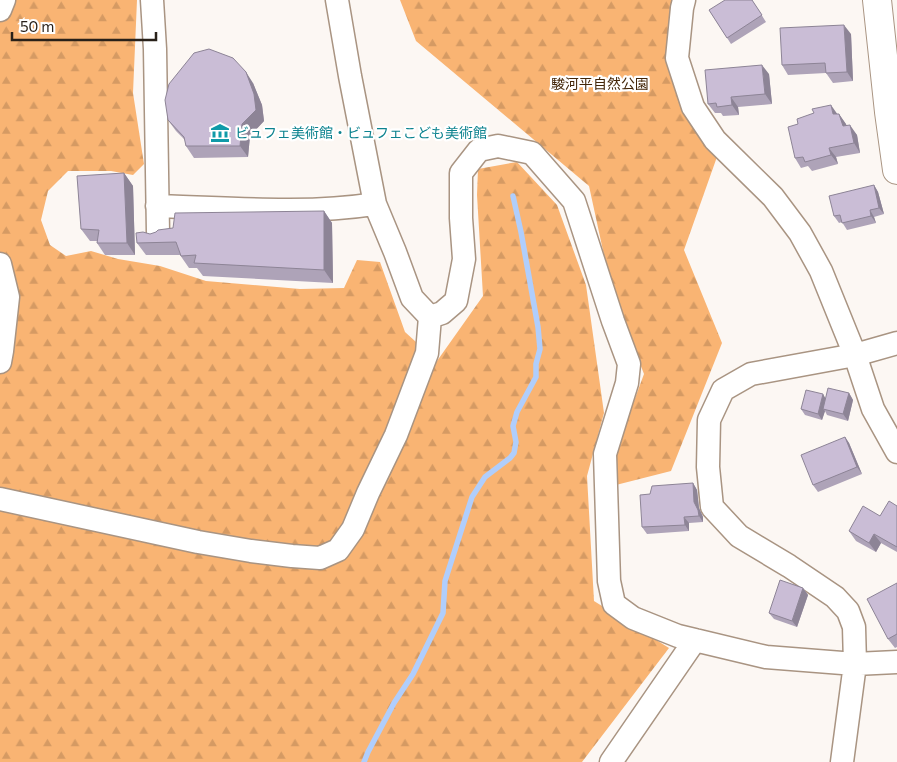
<svg xmlns="http://www.w3.org/2000/svg" width="897" height="762" viewBox="0 0 897 762" font-family="Commissioner,'Noto Sans JP',sans-serif">
<style>
.forest{fill:url(#forest-firs)}
.lines{fill:none;stroke-linecap:round;stroke-linejoin:round}
.stream{stroke:#b0cefc;stroke-width:5.5}
.minor-casing{stroke:#a99482;stroke-width:25}
.tertiary-casing{stroke:#a99482;stroke-width:30}
.minor{stroke:#fff;stroke-width:22}
.tertiary{stroke:#fff;stroke-width:28}
.wall{fill:#aea3b8}
.shaded-wall{fill:#8d8496}
.building{fill:#cabdd6;stroke:#8d8496}
.labels{text-anchor:middle;stroke-width:4.5;stroke-linejoin:round;paint-order:stroke}
.park-label{font-size:14px;fill:#432608;stroke:#fff}
.culture-label{font-size:14px;fill:#0d838f;stroke:#fff;text-anchor:start}
</style>
<defs>
<pattern id="forest-firs" width="22" height="20" patternUnits="userSpaceOnUse" patternTransform="scale(1.25)"><rect width="22" height="20" fill="#f9b473"/><path d="M5 1l3.5 6h-7zM16 11l3.5 6h-7z" fill="#d59a63"/></pattern>
</defs>
<rect width="100%" height="100%" fill="#fcf7f3"/>
<path class="forest" d="M0 0H137L133 93 144 164 133 175 111 171H68L48 191 41 220 50 245 66 256 91 251 118 259 160 266 206 281 300 289 344 288 357 260 380 262 405 332 437 361 483 296 477 195 478 169 517 162 557 205 586 285 604 413 587 476 594 601 669 648 582 762H0Z
M400 0H679L688 110 718 154 684 250 722 343 671 471 612 486 614 455 644 374 612 292 589 186 416 41Z"/>
<g class="lines">
<path class="stream" d="M364 762 368 752 394 703 413 674 443 613 445 581 472 497 485 477 510 458 514 453 516 442 513 426 517 412 536 377V364L540 349 538 327 521 232 513 196"/>
<g class="minor-casing">
<path id="minor" d="M152 0 155 49 158 233
M337 0 350 76 375 204 395 252 412 298 430 317 442 313 456 301 464 259 461 218V173L479 150 498 146 532 153 574 201 613 321 629 364 627 383 605 454 609 581 614 604 633 618 678 636 766 657 855 664 897 662
M684 0 682 8 677 58 693 107 715 140 773 197 800 233 821 271 855 355 873 409 897 452
M0 10 4 0
M157 206C229 208 303 215 375 204
M0 264 8 297 2 351 0 362
M0 499 198 542 251 551 292 556 320 558 338 550 353 529 368 493 396 435 427 353 430 317
M611 762 695 640
M842 762 855 664 854 627 848 611 835 597 789 566 739 536 712 507 708 467 709 420 723 390 751 374 855 355 897 343"/>
</g>
<g class="tertiary-casing">
<path id="tertiary" d="M877 0 889 112 897 170"/>
</g>
<use href="#minor" class="minor"/>
<use href="#tertiary" class="tertiary"/>
</g>
<path class="wall" d="M752 0 766 22 731 44 709 10Z
M851 34 853 81 833 83 826 73 788 75 782 65Z
M769 74 772 104 738 107 739 115 723 116 721 113H715L708 104Z
M253 83 262 105 264 121 250 136 248 157 194 158 186 146 185 140 176 131 168 120Z
M838 114H839L847 126 857 135 860 153 836 157 838 164 812 171 808 166 801 168 795 158 798 124Z
M124 173 133 186 135 255H105L97 243V241H90L81 229Z
M874 185 878 192 884 214 874 217 876 223 847 230 842 222 839 223 834 216Z
M324 211 332 223 333 283 203 276 197 268H189L180 255H146L137 243 150 234Z
M849 393 853 400 848 421 827 415 825 411 822 420 805 415 801 409 823 394 825 399Z
M845 437 849 443 862 474 818 492 813 485Z
M693 483 697 490 699 508 703 517V522L689 523V531L647 534 642 527 650 494Z
M897 506V552L881 543 876 552 856 541 849 531 880 516Z
M897 583V647L895 648 888 639Z
M803 588 808 595 797 627 774 619 769 613Z"/>
<path class="shaded-wall" d="M844 25 851 34 853 81 847 72Z
M762 65 769 74 772 104 765 94Z
M246 72 253 83 262 105 264 121 250 136 248 157 240 146Z
M731 97 738 107 739 115 732 105Z
M831 105 838 115 833 114Z
M839 114 846 124 850 136 843 126Z
M850 125 857 135 860 153 854 143Z
M829 148 836 157 838 164 831 155Z
M124 173 133 186 135 255 127 243Z
M874 185 878 192 884 214 879 208Z
M870 210 874 217 876 223 871 216Z
M324 211 332 223 333 283 324 270Z
M849 393 853 400 848 421 843 414Z
M823 394 827 401 823 409 825 411 822 420 818 414Z
M845 437 849 443 862 474 857 467Z
M693 483 697 490 699 508 703 517V522L699 516 694 502Z
M684 517 689 523V531L685 525Z
M874 534 881 543 876 552 869 543Z
M803 588 808 595 797 627 792 621Z"/>
<path class="building" d="M725 0H752L762 15 727 38 709 10Z
M844 25 847 72 826 73 825 63 782 65 780 28Z
M209 49 233 58 246 72 254 94 256 110 242 124 240 146H186L184 137 168 120 165 100 169 84 194 53Z
M762 65 765 94 731 97 732 105 717 107 716 103 708 104 705 70Z
M831 105 833 114H839L843 126 850 125 854 143 829 148 831 155 805 162 803 157 795 158 788 127 798 124 797 119 814 113 812 109Z
M124 173 127 243H97L99 230 81 229 77 176Z
M874 185 879 208 870 210 871 216 842 223 840 215 834 216 829 196Z
M324 211V270L194 263 196 255 181 256 176 242 137 243 136 233 143 232 150 234 156 232 158 230 173 228 175 213Z
M828 388 849 393 843 414 823 409Z
M806 390 823 394 818 414 801 409Z
M845 437 857 467 813 485 801 455Z
M693 483 694 502 698 510 699 516 684 517 685 525 642 527 640 495 650 494 652 486Z
M889 501 897 506V547L874 534 869 543 849 531 863 506 880 516Z
M780 580 803 588 792 621 769 613Z
M897 583V634L888 639 867 599Z"/>
<defs>
<g id="museum-bare" transform="scale(1.5)"><path d="M0-6L6-3V-2H-6V-3ZM-5-1h2V3h-2ZM-1-1h2V3h-2ZM3-1h2V3H3ZM-6 4H6V6H-6Z" fill="#0f9aa8" stroke="#fff" stroke-width="2.5" paint-order="stroke"/></g>
</defs>
<g fill-rule="evenodd">
<use href="#museum-bare" x="220" y="133"/>
</g>
<g class="labels">
<g class="park-label">
<text x="600" y="89">駿河平自然公園</text>
</g>
<g class="culture-label">
<text x="235" y="138">ビュフェ美術館・ビュフェこども美術館</text>
</g>
</g>
<path d="M12 32v8h144v-8" fill="none" stroke="#292119" stroke-width="2.5"/>
<text x="20" y="32" font-size="15" fill="#292119" stroke="#ffffff" stroke-width="4" paint-order="stroke">50 m</text>
</svg>
